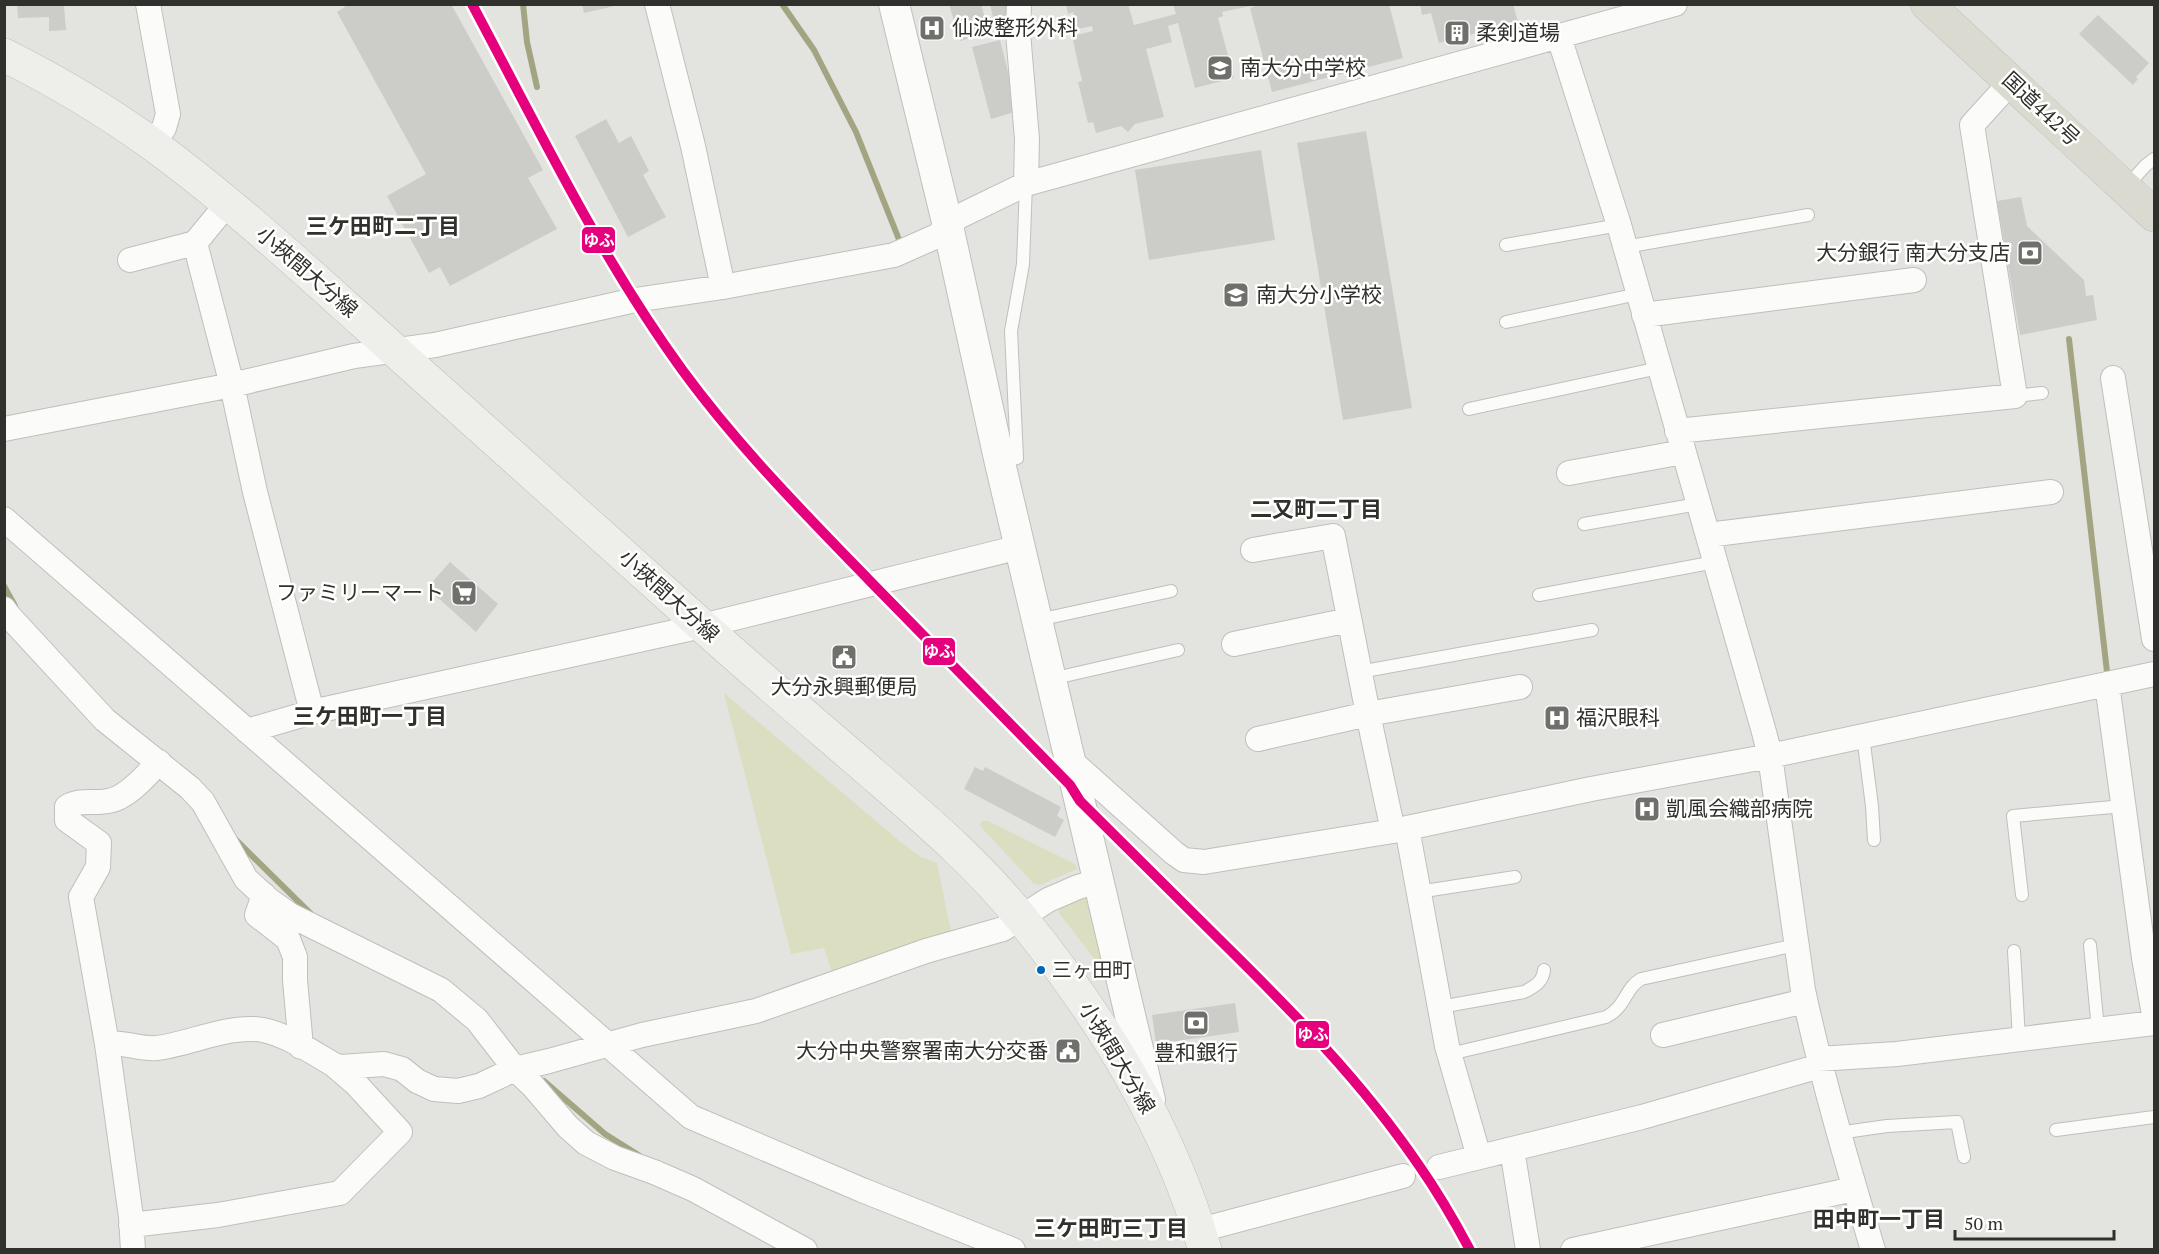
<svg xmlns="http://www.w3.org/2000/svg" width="2159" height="1254" viewBox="0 0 2159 1254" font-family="'PT Serif','Noto Sans JP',serif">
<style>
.green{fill:#dcdec2}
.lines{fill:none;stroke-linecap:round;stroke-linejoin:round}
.stream{stroke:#a3a582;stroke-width:6}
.building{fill:#ccccc9}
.service-casing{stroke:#bfbfbc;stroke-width:14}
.minor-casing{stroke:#bfbfbc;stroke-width:26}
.tertiary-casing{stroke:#bfbfbc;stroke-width:32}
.secondary-casing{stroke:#bfbfbc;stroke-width:34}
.trunk-casing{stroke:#c0c0be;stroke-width:34}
.service{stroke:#fbfbfa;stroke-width:12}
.minor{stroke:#fbfbfa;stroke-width:24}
.tertiary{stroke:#fbfbfa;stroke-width:30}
.secondary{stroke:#eeeeeb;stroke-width:33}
.trunk{stroke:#dadad0;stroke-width:33}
.rail-1-casing{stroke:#fffffe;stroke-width:15}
.rail-1{stroke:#e5007d;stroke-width:10}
.bus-dot{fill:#0065bd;stroke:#fffffe;stroke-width:2}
.labels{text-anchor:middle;stroke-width:5;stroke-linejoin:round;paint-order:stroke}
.bus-label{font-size:20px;fill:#30302d;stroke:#fffffe;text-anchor:start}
.poi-label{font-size:21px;fill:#30302d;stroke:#fffffe;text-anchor:start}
.street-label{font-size:21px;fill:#30302d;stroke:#fffffe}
.neighbourhood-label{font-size:22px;font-weight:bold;fill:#30302d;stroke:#fffffe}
.line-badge{stroke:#fffffe;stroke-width:2}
.badge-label{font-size:16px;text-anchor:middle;font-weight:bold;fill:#fff}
</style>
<rect width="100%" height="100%" fill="#e3e3df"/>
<path class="green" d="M724 693 902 843 921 857 937 863 952 937 833 975 824 948 791 954Z
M983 821H988L1075 864 1077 869 1040 885 1034 884 981 827 980 824Z
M1087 896 1108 969 1103 970 1059 913V907Z"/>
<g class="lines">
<path class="stream" d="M523 4 527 42 537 87
M782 4 814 50 856 132 900 242
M2069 339 2107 672
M4 586 15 606
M236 840 312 915
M544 1081 605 1134 640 1156"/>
</g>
<path class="building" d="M17 4 64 6 66 30 49 31V17L18 18Z
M349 4H451L543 170 528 178 557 229 450 286 440 267 429 273 387 196 426 174 337 12Z
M582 4H619V5L584 13Z
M949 4H981L989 32 960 41Z
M990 4H1007L1010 19 994 22Z
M1066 4H1128L1134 25 1176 14 1173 4 1255 5 1222 12 1223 16 1218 18 1234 78 1195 88 1178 23 1168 26 1172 42 1146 49 1164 117 1135 124 1128 132 1121 126 1096 133 1093 122 1088 123 1078 82 1082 81 1072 36 1093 31 1092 26 1078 29 1073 12 1068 14Z
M1262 4H1389L1403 58 1272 92 1250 8Z
M1420 4H1513L1518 22 1439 43 1431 13 1422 15Z
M2098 15 2149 63 2136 77 2138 79 2133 85 2079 34Z
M1000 40 1018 111 991 119 972 47Z
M606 119 619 143 631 136 649 171 643 175 666 217 628 237 575 136Z
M1366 131 1412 408 1343 420 1297 143Z
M1261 150 1275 240 1149 260 1135 170Z
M2021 197 2027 226 2084 280 2086 296 2093 295 2097 320 2020 335 1997 201Z
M450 562 498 604 476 632 427 588Z
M975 767 983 771 985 767 1061 807 1057 816 1064 820 1055 837 964 789Z
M1235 1003 1239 1032 1156 1044 1152 1015Z"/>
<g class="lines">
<g class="service-casing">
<path id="service" d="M2126 187 2146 165 2154 159
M1506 245 1619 225
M1625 247 1808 215
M1506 322 1638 294
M2015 396 2042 393
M1469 409 1659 368
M1000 463 1017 458 1011 331 1023 264 1026 184
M1584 524 1698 504
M1539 595 1715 562
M1038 620 1171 591
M1359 672 1592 630
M1051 679 1178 650
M1863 736 1872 806 1874 840
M1418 892 1515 877
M2022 895 2013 816 2124 806
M2090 945 2098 1030
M2014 951 2019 1039
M1440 1007 1524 992C1534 987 1543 982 1544 970
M1450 1054 1606 1017C1626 1007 1625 988 1641 979L1796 945
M2056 1130 2154 1117
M1838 1133 1887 1126 1957 1122 1964 1157"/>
</g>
<g class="minor-casing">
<path id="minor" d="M148 4 168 114 164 128 152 144
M657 4 693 146 723 287
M1019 4 1018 33 1027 139 1026 184
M1559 37 1619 225 1764 732 1770 756 1803 990C1822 1078 1847 1163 1873 1250
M227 204 195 243 232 385 255 492 312 712
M130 260 195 243
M1644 315 1914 280
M2113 378 2154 639
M4 429 232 385 354 356 435 345 635 300 723 287 894 255 937 236 958 217 1026 184 1675 4
M1677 431 2015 396 1972 125 2011 82
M1569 473 1683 452
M4 519 691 1117 862 1190 1013 1250
M1708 535 2051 492
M1253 550 1333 536 1368 714 1393 831
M4 609 9 616 105 720 190 788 203 802 246 879 269 900 290 915 441 990 477 1020 515 1069 533 1086 568 1127 586 1143 615 1158 654 1172 693 1189 805 1250
M1234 644 1349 620
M2107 684 2144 958 2154 1015
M247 731 312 712 702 626 1020 547
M1258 739 1368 714 1520 687
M1070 760 1174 853 1184 860 1204 862 1393 831 1591 789 1770 756 2154 674
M1407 828 1447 1046 1479 1157
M264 895 257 915 288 939 295 957V980L301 1047
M1663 1035 1805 1001
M107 1044C124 1041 140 1050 157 1048 190 1044 230 1024 263 1030 285 1034 314 1053 334 1065L341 1067 384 1064 402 1069 417 1081 434 1089 458 1091 479 1086 515 1069 549 1061 642 1035 756 1011 926 951 1003 929 1048 900 1078 887 1099 881
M1818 1059 1897 1054 2154 1023
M1512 1149 1528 1250
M1439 1167 1642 1117 1820 1066
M131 1225 218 1215 340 1193 400 1132 356 1084 334 1065
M1200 1230 1403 1176
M133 1250 131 1217 107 1044 81 897 98 867 99 843 67 820V807C80 799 92 804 108 801 126 799 147 775 159 762
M1573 1250 1854 1189"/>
</g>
<g class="tertiary-casing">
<path id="tertiary" d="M894 4 948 226 1000 463 1150 1100"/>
</g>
<g class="secondary-casing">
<path id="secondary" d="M4 55C56 81 105 110 152 144 226 198 295 261 363 322 475 422 586 523 698 622 756 674 815 724 874 775 926 820 979 865 1022 919 1102 1018 1170 1127 1205 1250"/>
</g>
<g class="trunk-casing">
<path id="trunk" d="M1927 4 2154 215"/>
</g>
<use href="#service" class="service"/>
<use href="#minor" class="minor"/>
<use href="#tertiary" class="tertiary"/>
<use href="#secondary" class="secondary"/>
<use href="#trunk" class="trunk"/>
<g class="rail-1-casing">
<path id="rail-1" d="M472 4C538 128 600 257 683 371 738 446 803 512 868 579 935 648 1003 716 1070 785L1080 801C1127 848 1175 895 1222 942 1292 1011 1362 1082 1418 1164 1437 1191 1454 1220 1470 1250"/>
</g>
<use href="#rail-1" class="rail-1"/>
</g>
<defs>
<g id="hospital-square" transform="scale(1.35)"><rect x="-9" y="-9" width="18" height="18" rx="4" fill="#6f6f6b" stroke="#fffffe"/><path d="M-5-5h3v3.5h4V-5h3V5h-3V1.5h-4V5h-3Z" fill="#fff"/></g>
<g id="building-square" transform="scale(1.35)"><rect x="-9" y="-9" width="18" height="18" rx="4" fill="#6f6f6b" stroke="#fffffe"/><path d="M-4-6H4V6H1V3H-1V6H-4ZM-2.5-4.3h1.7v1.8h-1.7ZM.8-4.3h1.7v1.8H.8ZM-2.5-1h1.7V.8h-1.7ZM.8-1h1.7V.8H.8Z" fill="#fff"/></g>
<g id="school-square" transform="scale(1.35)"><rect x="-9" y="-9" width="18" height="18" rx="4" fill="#6f6f6b" stroke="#fffffe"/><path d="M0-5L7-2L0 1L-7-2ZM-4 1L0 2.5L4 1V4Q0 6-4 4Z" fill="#fff"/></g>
<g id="bank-square" transform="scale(1.35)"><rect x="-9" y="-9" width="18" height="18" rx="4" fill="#6f6f6b" stroke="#fffffe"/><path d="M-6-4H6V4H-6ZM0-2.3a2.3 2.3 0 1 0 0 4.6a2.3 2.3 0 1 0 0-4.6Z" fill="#fff"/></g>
<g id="supermarket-square" transform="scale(1.35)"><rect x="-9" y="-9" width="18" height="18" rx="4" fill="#6f6f6b" stroke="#fffffe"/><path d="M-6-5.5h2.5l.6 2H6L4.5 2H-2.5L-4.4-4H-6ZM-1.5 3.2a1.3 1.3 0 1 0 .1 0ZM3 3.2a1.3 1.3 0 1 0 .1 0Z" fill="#fff"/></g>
<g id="civic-square" transform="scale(1.35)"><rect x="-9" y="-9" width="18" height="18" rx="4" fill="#6f6f6b" stroke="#fffffe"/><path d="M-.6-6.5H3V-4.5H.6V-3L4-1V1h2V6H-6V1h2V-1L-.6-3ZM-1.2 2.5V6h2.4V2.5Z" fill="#fff"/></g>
</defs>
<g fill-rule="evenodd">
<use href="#hospital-square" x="932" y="28"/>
<use href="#building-square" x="1457" y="33"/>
<use href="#school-square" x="1220" y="68"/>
<use href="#bank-square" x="2030" y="253"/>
<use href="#school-square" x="1236" y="295"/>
<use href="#supermarket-square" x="464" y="593"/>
<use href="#civic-square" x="844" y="657"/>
<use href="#hospital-square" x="1557" y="718"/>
<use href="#hospital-square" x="1647" y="809"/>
<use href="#bank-square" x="1196" y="1023"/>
<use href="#civic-square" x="1068" y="1051"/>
</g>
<circle class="bus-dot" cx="1041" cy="970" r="5"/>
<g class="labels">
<g class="bus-label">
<text x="1052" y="977">三ヶ田町</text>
</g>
<g class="poi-label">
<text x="952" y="35">仙波整形外科</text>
<text x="1476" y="40">柔剣道場</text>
<text x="1240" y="75">南大分中学校</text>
<text x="2010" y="260" text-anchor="end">大分銀行 南大分支店</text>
<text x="1256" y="302">南大分小学校</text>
<text x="444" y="600" text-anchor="end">ファミリーマート</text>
<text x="844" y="694" text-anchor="middle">大分永興郵便局</text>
<text x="1576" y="725">福沢眼科</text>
<text x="1666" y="816">凱風会織部病院</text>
<text x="1048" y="1058" text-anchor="end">大分中央警察署南大分交番</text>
<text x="1196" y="1060" text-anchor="middle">豊和銀行</text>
</g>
<g class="street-label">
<text transform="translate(2041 109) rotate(43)" y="7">国道442号</text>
<text transform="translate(307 272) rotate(41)" y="7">小挾間大分線</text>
<text transform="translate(669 596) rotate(42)" y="7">小挾間大分線</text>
<text transform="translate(1117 1058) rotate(59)" y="7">小挾間大分線</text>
</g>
<g class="neighbourhood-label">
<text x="383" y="234">三ケ田町二丁目</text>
<text x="1316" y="517">二又町二丁目</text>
<text x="370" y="724">三ケ田町一丁目</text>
<text x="1879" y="1227">田中町一丁目</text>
<text x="1111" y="1236">三ケ田町三丁目</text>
</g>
</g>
<g class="line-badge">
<rect x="581" y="226" width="35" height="28" rx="6" fill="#e5007d"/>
<rect x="922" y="637" width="34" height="29" rx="6" fill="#e5007d"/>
<rect x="1295" y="1020" width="35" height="29" rx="6" fill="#e5007d"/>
</g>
<g class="badge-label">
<text x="599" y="246">ゆふ</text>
<text x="939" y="657">ゆふ</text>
<text x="1313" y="1040">ゆふ</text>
</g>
<rect width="2159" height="1254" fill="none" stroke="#30302d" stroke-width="12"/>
<path d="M1955 1230v9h159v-9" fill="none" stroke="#30302d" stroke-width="3"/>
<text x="1964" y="1230" font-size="18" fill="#30302d" stroke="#fffffe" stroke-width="4.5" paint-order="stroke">50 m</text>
</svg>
